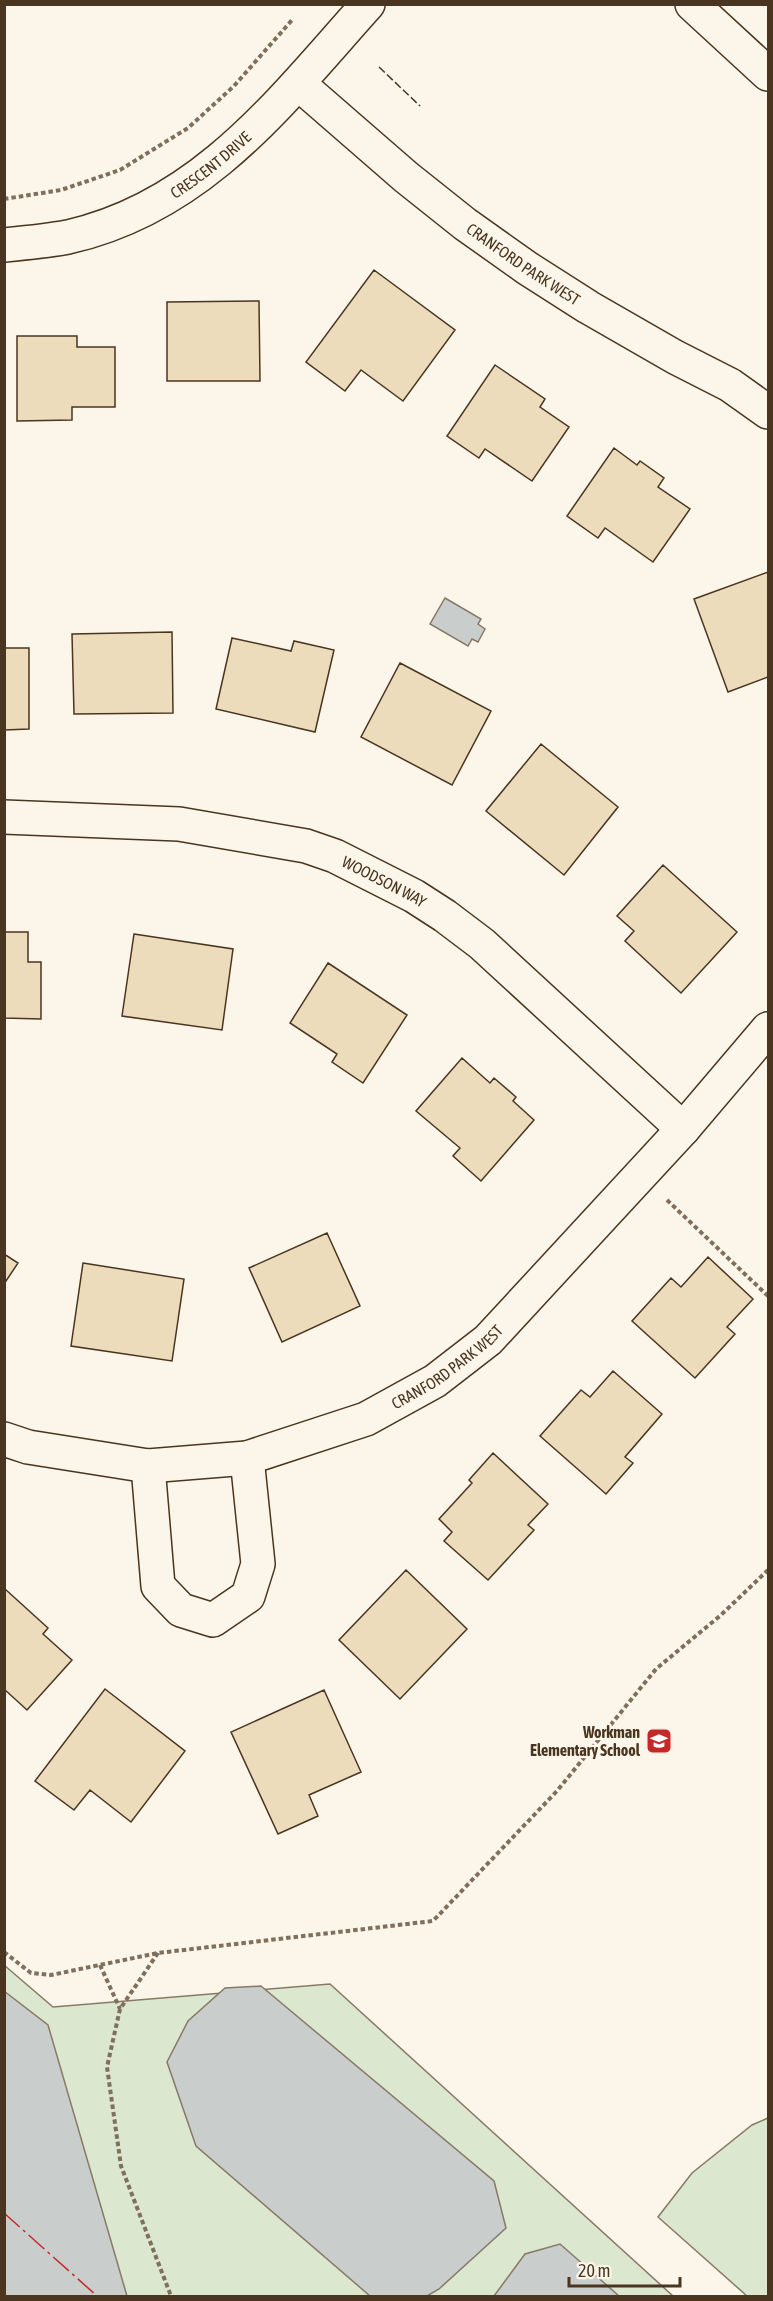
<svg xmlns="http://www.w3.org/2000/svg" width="773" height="2301" viewBox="0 0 773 2301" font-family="'Asap Condensed',sans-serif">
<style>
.green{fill:#dce7d0;stroke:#887966;stroke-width:1.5}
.water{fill:#c9cecd;stroke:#887966;stroke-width:1.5}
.building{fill:#ecdcbc;stroke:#4a3520;stroke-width:1.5}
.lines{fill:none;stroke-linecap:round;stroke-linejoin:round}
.minor-casing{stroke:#4a3520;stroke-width:36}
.secondary-casing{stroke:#4a3520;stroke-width:36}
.path{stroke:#7f6f5c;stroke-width:4;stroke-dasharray:4.5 3;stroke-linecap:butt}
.minor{stroke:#fbf6e9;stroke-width:33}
.secondary{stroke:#fbf6e9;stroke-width:33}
.fence{stroke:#4a3520;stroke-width:1.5;stroke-dasharray:8 3;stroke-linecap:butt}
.power{stroke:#c62828;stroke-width:1.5;stroke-dasharray:21 4.5 3 4.5;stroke-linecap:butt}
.labels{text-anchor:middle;stroke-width:4.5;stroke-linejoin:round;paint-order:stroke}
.street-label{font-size:16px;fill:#4a3520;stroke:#fbf6e9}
.poi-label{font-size:16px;font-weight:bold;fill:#4a3520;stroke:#fbf6e9;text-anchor:end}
</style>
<rect width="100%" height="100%" fill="#fbf6e9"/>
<path class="green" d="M4 1965 53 2007 330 1984 673 2296H5Z
M768 2118V2296H747L658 2217 692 2173 752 2125Z"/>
<path class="water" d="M445 598 481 619 478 624 485 629 478 642 472 639 468 646 430 624Z
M261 1986 494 2181 506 2228 439 2289 427 2296H370L196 2146 167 2062 188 2021 225 1988Z
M4 1991 48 2025 127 2296H5Z
M560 2244 619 2296H494L525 2254Z"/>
<path class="building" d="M374 270 455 330 403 401 361 370 345 391 306 362Z
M259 301 260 381H167V302Z
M17 336H77V347H115V407H72V420L17 421Z
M495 365 545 399 540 407 569 427 532 481 485 449 479 458 447 436Z
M614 448 637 465 640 461 664 478 658 487 690 509 653 562 605 528 598 538 567 516Z
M768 572V677L728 692 694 599Z
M172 632 173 713 74 714 72 634Z
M232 638 291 651 294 641 334 650 315 732 216 709Z
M4 648H29V729L4 730Z
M400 663 491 711 452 785 361 737Z
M541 744 618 807 564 875 486 811Z
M663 865 737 932 681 993 625 941 634 931 617 916Z
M4 932H28V962H41V1019L4 1018Z
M134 934 233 949 222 1030 122 1016Z
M328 963 407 1015 363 1083 332 1062 337 1054 290 1023Z
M462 1058 490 1083 494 1078 516 1097 513 1101 534 1120 481 1181 453 1156 460 1148 416 1111Z
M327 1233 360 1306 282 1342 249 1268Z
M4 1254 18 1263 4 1284Z
M708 1257 753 1299 727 1327 735 1334 695 1378 632 1321 671 1278 681 1287Z
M83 1263 184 1279 172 1361 71 1346Z
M613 1371 662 1414 625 1457 633 1463 606 1494 540 1436 581 1390 590 1397Z
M493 1453 548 1504 528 1525 534 1530 488 1580 444 1541 452 1532 439 1519 472 1483 469 1480Z
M406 1570 467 1629 400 1699 339 1640Z
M5 1589 48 1628 43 1634 72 1660 27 1710 4 1689Z
M105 1689 185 1751 131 1822 90 1790 74 1810 35 1781Z
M324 1690 361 1772 309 1795 318 1816 278 1834 231 1732Z"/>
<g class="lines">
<g class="minor-casing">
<g id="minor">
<path id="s1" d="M299 84 406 177 465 224 527 268 588 307 675 357 730 385 768 412"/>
<path id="s2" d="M4 245C25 243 47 241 68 237 202 207 281 101 368 4"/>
<path id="s3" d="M4 817 179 824 306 846 335 856 414 896 445 916 482 944 683 1129"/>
<path id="s4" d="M4 1439 28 1447 148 1466 247 1458 366 1419 435 1381 488 1340 683 1129 768 1029"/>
<path d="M148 1466 158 1586 181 1610 213 1620 248 1596 258 1564 247 1458"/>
</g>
</g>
<g class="secondary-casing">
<path id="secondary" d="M692 4 768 74"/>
</g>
<path class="path" d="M4 199 61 190 120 170 188 128 234 86 292 20
M667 1200 768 1296
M4 1952 31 1973 51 1975 158 1953 433 1921 557 1791 656 1669 721 1615 768 1570
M158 1953 120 2009 107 2067 121 2166 171 2296
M100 1965 120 2009"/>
<use href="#minor" class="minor"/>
<use href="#secondary" class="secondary"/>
<path class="fence" d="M379 67 420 106"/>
<path class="power" d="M4 2213 97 2296"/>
</g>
<defs>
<g id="school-square" transform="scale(1.35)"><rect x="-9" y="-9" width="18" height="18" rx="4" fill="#c62828" stroke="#fbf6e9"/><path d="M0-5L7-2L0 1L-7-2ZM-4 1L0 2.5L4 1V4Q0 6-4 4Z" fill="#fff"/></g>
</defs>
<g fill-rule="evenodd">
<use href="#school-square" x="659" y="1741"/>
</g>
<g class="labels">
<g class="street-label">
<text dy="6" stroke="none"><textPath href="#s2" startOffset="226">CRESCENT DRIVE</textPath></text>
<text dy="6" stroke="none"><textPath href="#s1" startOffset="288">CRANFORD PARK WEST</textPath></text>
<text dy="6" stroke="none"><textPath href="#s3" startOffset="390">WOODSON WAY</textPath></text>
<text dy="6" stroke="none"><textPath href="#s4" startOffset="468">CRANFORD PARK WEST</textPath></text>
</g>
<g class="poi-label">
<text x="640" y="1738">Workman<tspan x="640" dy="18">Elementary School</tspan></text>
</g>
</g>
<rect width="773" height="2301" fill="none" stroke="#4a3520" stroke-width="12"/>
<path d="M569 2277v9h111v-9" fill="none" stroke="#4a3520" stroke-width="3"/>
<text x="578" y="2277" font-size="18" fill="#4a3520" stroke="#fbf6e9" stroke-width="4.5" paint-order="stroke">20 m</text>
</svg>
